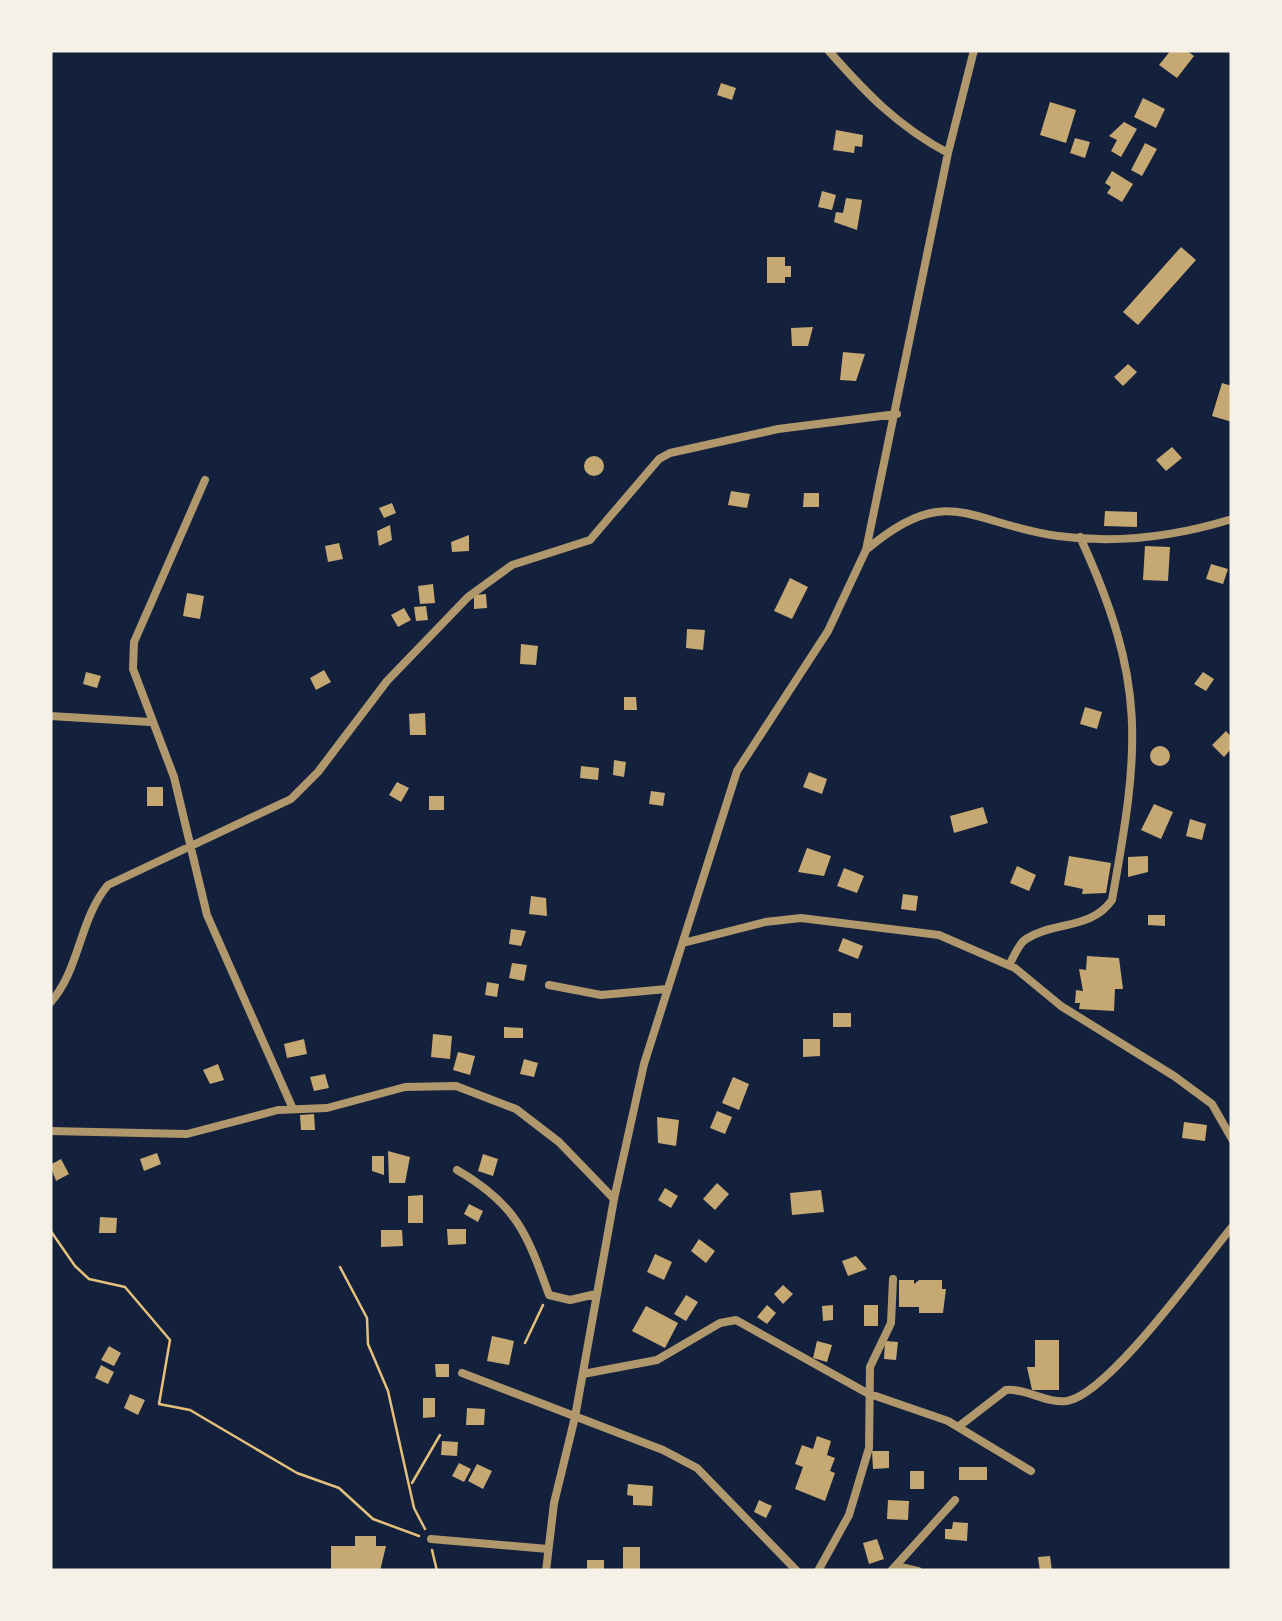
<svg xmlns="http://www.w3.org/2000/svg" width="1282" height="1621" viewBox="0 0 1282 1621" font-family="Literata,serif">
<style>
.building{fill:#c6a872}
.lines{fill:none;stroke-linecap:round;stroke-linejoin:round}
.path{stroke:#e5c07b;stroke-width:2.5}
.minor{stroke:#b1986c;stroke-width:8}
</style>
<rect width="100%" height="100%" fill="#14213d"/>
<path class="building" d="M1171 50H1186L1194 56 1177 78 1159 65Z
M721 83 736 88 732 100 717 95Z
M1143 98 1165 109 1156 128 1134 117Z
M1050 102 1076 110 1066 143 1040 135Z
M1124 122 1137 129 1121 157 1111 151 1117 140 1109 136Z
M836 130 863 135 862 147 855 146 854 153 833 150Z
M1075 138 1090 142 1085 158 1070 153Z
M1145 143 1157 149 1142 176 1131 170Z
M1112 171 1133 184 1122 202 1107 193 1111 187 1105 183Z
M822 191 836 195 832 210 818 207Z
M846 198 862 200 857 230 834 222 836 212 843 213Z
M1181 247 1196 260 1138 325 1123 312Z
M767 257H785V266H791V277H785V283H767Z
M813 327 808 346H792L791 328Z
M843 352 865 354 856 381 840 380Z
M1128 364 1137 372 1123 386 1114 377Z
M1222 383 1232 386V422L1212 416Z
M1172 447 1182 458 1166 471 1156 460Z
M584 466a10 10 0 1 1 20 0a10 10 0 1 1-20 0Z
M731 491 750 494 747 508 728 505Z
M804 493H819V507H803Z
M392 503 396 513 384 518 379 508Z
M1105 511 1137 512V527L1104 526Z
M390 525 392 540 379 546 377 531Z
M469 535V551L452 552 451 542Z
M339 543 343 559 328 562 325 546Z
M1145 546 1170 547 1168 581 1143 580Z
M1211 564 1228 569 1223 584 1206 579Z
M790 578 808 587 792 619 774 611Z
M433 584 435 603 420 604 418 586Z
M187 593 204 596 200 619 183 616Z
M486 594 487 608 474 609V595Z
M426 606 428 620 416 621 414 607Z
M404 608 411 620 398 627 391 615Z
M687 629 705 630 703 650 686 648Z
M521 644 538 646 536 665 520 664Z
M324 670 331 682 316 690 310 678Z
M86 672 101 676 97 688 83 684Z
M1203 672 1214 679 1206 691 1194 684Z
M624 697H636L637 710H624Z
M1085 707 1102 712 1097 729 1080 724Z
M425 713 426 735H410L409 714Z
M1226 731 1232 738V748L1224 757 1212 745Z
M1150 756a10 10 0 1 1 20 0a10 10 0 1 1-20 0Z
M614 760 626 762 624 777 613 775Z
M581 766 599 768 598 780 580 778Z
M809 772 827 779 822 794 803 787Z
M397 782 409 788 401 802 389 795Z
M147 787H163V806H147Z
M651 791 665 793 663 806 649 804Z
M429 796H444V810H429Z
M1154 804 1173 812 1161 839 1141 830Z
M983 807 988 823 954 833 950 816Z
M1190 819 1206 824 1202 840 1186 836Z
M807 848 831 856 824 876 798 872Z
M1069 856 1111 863 1106 893 1082 894 1083 889 1064 885Z
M1148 856V872L1128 877V857Z
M1017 866 1036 875 1029 891 1010 883Z
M844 868 864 876 857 893 837 886Z
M903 894 918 896 916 911 901 909Z
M531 896 546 898 547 916 529 914Z
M1148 915H1165V926L1148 925Z
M511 929 526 931 521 946 509 944Z
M843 938 863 946 858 959 838 951Z
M1087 956 1119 958 1123 989H1115L1114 1011 1079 1009 1080 1003H1075L1076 990 1083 991 1079 969 1086 970Z
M512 963 527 965 524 981 509 978Z
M487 982 499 984 497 997 485 995Z
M833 1013H851V1027H833Z
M504 1027 523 1028V1038H504Z
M433 1034 452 1036 450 1059 431 1057Z
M304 1039 307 1054 287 1058 284 1044Z
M803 1039H820V1056L803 1057Z
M458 1052 475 1056 470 1075 453 1070Z
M524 1059 538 1063 534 1077 520 1074Z
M218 1064 224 1080 210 1084 203 1070Z
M325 1074 329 1088 314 1091 310 1077Z
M733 1077 749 1084 739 1110 722 1103Z
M717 1111 732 1117 725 1134 710 1128Z
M314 1114 315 1130H301L300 1115Z
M657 1117 679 1120 676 1146 658 1143Z
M1184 1122 1207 1125 1205 1141 1182 1138Z
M388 1151 410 1157 405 1183H389Z
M157 1153 161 1164 144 1171 140 1159Z
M483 1154 498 1159 493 1176 478 1171Z
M372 1156H384V1175L372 1171Z
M61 1159 69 1174 56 1181 50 1165Z
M717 1183 729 1194 715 1210 703 1199Z
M665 1188 678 1196 671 1208 658 1200Z
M821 1190 824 1212 792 1215 790 1193Z
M423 1195V1223H408V1196Z
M469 1204 483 1211 478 1222 464 1214Z
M100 1217 117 1218 116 1233H99Z
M447 1229H466V1244L448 1245Z
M381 1230H402L403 1246 381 1247Z
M699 1239 715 1251 706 1263 691 1251Z
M655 1254 672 1262 664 1280 647 1272Z
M856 1256 867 1269 848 1276 842 1261Z
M899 1280H914V1284L919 1280H942V1289H946L943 1313H919V1307H899Z
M783 1285 793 1294 783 1304 774 1294Z
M686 1295 698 1302 686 1321 674 1314Z
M767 1305 776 1313 767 1324 757 1317Z
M833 1305V1320L823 1321 822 1306Z
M864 1305H878V1326H864Z
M646 1306 678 1323 665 1348 632 1331Z
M492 1336 514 1341 509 1365 487 1361Z
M1035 1340H1059V1390H1032L1027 1367H1035Z
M817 1341 832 1345 827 1362 813 1358Z
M885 1341 898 1342 896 1360 884 1359Z
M109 1346 121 1353 114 1366 101 1360Z
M435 1364H449V1377H436Z
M101 1365 114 1372 108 1384 95 1378Z
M130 1394 145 1400 138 1415 124 1408Z
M423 1398H435V1417L423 1418Z
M467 1408 485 1409 484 1425H466Z
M817 1436 831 1441 827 1455 835 1458 830 1471 835 1473 825 1501 795 1489 803 1467 795 1464 802 1445 813 1449Z
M442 1441 458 1442 457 1456 441 1455Z
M872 1451H889V1468L873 1469Z
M459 1463 471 1469 464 1482 452 1476Z
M477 1464 492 1471 483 1489 468 1481Z
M959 1467H987V1480H959Z
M910 1471H924V1489H910Z
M628 1484 653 1486 652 1506 633 1505V1496L627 1495Z
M759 1500 772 1506 766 1518 754 1512Z
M888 1500 909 1501 908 1520 887 1519Z
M953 1522 968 1523 967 1541 945 1539V1529H952Z
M355 1536H376V1546H386L380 1571H331V1546H355Z
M877 1539 884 1559 869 1564 863 1543Z
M623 1547H640V1571H623Z
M1050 1556 1052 1571H1040L1038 1557Z
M587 1560H604V1571H587Z"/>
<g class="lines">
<path class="path" d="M50 1230 75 1266 89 1279 125 1287 170 1340 159 1404 190 1410 297 1473 339 1488 373 1519 419 1536
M340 1267 367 1318 368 1344 388 1391 414 1508 425 1529
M525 1343 543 1305
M412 1483 440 1435
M432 1550 437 1571"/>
<path class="minor" d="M828 50C865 92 897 126 948 153
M205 480 134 642 133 669 174 777 207 915 293 1109
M866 550C948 480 970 524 1058 536 1116 544 1177 536 1232 519
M50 716 150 722
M683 943 765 922 801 918 939 935 1015 968 1061 1006 1174 1076 1212 1104 1232 1139
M1009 965C1014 957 1018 944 1026 939 1054 921 1091 930 1112 900 1140 746 1147 683 1080 537
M549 985 601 995 667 989
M50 1003C80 970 79 919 108 885L291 799 318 772 387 681 468 597 512 565 590 540 659 459 670 453 778 429 897 414
M50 1131 187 1134 278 1110 327 1108 405 1087 456 1086 516 1109 559 1142 614 1199
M457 1170C516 1204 527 1233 549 1295L570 1300 596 1294
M462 1373 663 1450 697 1468 797 1571
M583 1374 657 1360 720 1323 736 1320 867 1393 948 1421 1031 1471
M958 1427 1006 1390C1026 1388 1047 1404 1067 1401 1109 1394 1202 1263 1232 1227
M431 1539 548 1549
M896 1566 918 1571
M546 1571 554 1503 575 1417 614 1199 644 1064 737 771 828 631 866 550 948 153 974 50
M818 1571 849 1515 869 1448 870 1367 891 1323 893 1279
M891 1571 955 1500"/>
</g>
<rect width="1282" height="1621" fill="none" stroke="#f6f1e7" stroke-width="105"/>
</svg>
